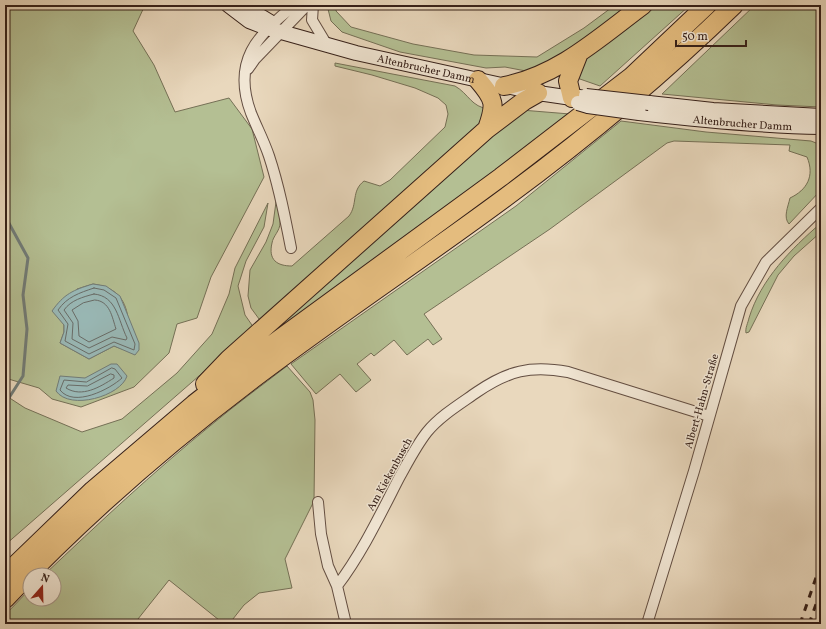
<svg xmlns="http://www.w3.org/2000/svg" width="826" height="629" viewBox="0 0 826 629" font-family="Vollkorn,serif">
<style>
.green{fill:#b4bf93;stroke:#757056;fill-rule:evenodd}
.water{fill:#99b9b7;stroke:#717c78}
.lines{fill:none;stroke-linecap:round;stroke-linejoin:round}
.shore{stroke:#686c68;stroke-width:1}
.stream{stroke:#717c78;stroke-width:3}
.minor-casing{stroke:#634e42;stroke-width:12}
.secondary-casing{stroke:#362019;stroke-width:16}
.motorway-casing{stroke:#362019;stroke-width:20}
.minor{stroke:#f1e6d4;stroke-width:10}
.secondary{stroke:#f1e6d4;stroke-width:14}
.motorway{stroke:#e4bc7e;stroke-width:18}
.rail{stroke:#362019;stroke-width:3;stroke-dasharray:7 7;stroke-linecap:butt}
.secondary-bridge-casing{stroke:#362019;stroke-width:16;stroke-linecap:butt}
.secondary-bridge{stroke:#f1e6d4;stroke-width:14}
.labels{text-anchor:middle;stroke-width:3;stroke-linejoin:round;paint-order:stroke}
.street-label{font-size:11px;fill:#362019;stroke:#f1e6d4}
</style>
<rect width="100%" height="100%" fill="#e9d8bd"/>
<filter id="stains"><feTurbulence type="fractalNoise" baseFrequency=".005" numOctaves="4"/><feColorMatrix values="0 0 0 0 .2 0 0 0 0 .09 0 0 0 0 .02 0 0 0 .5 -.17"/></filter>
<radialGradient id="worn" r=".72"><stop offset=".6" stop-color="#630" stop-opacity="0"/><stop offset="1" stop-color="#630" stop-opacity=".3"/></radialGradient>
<path class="green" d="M5 5H145L133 31 154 65 175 112 229 98 252 129 264 177 211 277 197 318 177 324 169 353 134 387 81 407 52 399 39 388 5 378ZM93 284C114 287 125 297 128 318 129 327 124 340 122 349L114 346 89 359 60 343 64 332V325L77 289Z
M327 5H336V11L351 27 413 44 474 55 537 57 584 28 615 5H634L577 47 531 72 505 67 486 68 400 52 342 32 331 21Z
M655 5H690L600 86 577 78 586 58Z
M755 5H821V107L777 105 662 94Z
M335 63 455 86C469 94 471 107 489 109V116L262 323 251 308 248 296 250 270 266 242 273 224 276 202C278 207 280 217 280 223 280 231 273 236 272 243 268 260 277 266 292 266L349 216C358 204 351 191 364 181L380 186 390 180 445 127 448 114 446 105 438 98 415 88 372 75 335 66Z
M521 110 570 114 494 172 253 347Z
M621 121 706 132 811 141 821 145V190L789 224C783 217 788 207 790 198 807 190 815 176 807 157L789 151 790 145 674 141 667 143 550 229 424 314 442 339 433 345 428 339 407 355 394 340 374 356 371 353 357 364 371 380 356 392 340 374 316 394 291 364 516 206Z
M268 203 264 227 246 261 238 286 245 315 254 328 5 545V395L25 408 82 432 122 419 177 373 212 334 229 294 235 268Z
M821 223V232L794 256 778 275 749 332 746 333C745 328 748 323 749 318 761 279 791 249 821 223Z
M287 366 310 392 313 400 315 420 314 501 285 559 292 588 259 593 244 605 229 624H224L169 580 134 624H5V615L30 589V599H54V575H44C98 524 152 473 210 426 235 405 261 386 287 366Z"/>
<path class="water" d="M93 284 106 286 120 296 139 343V350L135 355 114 346 89 359 60 343 64 332V325L52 311C64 294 73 290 93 284Z
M111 364H117L127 376C121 396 70 411 56 391L60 376 85 378Z"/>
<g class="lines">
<path class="shore" d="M94 288 104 290 116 298 135 344 134 350 114 342 89 354 65 341 68 324 58 310C67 297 79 293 94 288Z
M94 294C117 296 118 320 127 338L126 340 112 337 89 348 72 339 73 323 64 310C71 300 83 297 94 294Z
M95 300C110 301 112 317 116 329L89 342 79 336 78 321 72 310 83 303Z
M112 368 115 369 122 378C110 389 74 408 60 390L64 380 86 382Z
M111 374 114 375V378C100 387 82 398 66 388L68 385 87 386Z"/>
<path class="stream" d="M5 216 28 258 23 295 27 329 23 376 5 404"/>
<g class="minor-casing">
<path id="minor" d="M313 5 312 20 327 45
M248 69 255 59 307 5
M291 248C285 217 279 186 269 156 264 141 257 128 251 113 232 62 256 35 295 5
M318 502 321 534 328 566 337 586 346 624
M337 586C362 553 380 515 399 478 408 462 416 446 427 432 440 416 460 404 477 392 508 371 530 365 568 372L709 416
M647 624 694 471 741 306 766 262 821 208"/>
</g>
<g class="secondary-casing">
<g id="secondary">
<path id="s1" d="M228 5 249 21 267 28 356 53 538 93 572 98 580 97"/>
<path d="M242 5 272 23"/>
<path d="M649 103 713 110 821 116"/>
<path id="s2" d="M639 113C700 120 760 126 821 127"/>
</g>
</g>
<g class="motorway-casing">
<path id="motorway" d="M478 80C495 100 496 104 487 129
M504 86C558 76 600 37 643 5
M572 98 568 81 579 53
M205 384 229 359 487 129 524 101 538 93
M5 575 93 490 194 404 240 368 501 177 631 77 707 5
M5 599C80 520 162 448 249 382 333 318 421 260 506 197 586 138 663 74 734 5"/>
</g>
<use href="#minor" class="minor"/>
<use href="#secondary" class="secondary"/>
<use href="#motorway" class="motorway"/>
<path class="rail" d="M800 624 821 563
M809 624 821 590
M818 624 821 615"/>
<g class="secondary-bridge-casing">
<path id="secondary-bridge" d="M586 96 649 103
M578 103 588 106 639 113"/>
</g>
<use href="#secondary-bridge" class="secondary-bridge"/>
</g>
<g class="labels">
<g class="street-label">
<text dy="4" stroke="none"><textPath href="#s1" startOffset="210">Altenbrucher Damm</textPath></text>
<text dy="4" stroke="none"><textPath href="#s2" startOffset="104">Altenbrucher Damm</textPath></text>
<text transform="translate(701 401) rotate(-74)" y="4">Albert-Hahn-Straße</text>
<text transform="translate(389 474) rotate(-61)" y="4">Am Kiekenbusch</text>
</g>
</g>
<rect width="826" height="629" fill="none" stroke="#e9d8bd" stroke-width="20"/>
<rect x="6" y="6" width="814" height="617" fill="none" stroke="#362019" stroke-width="2"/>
<rect x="10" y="10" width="806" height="609" fill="none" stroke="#362019"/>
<g transform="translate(42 587) rotate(20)"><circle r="19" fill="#f1e6d4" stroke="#a69789"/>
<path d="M0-3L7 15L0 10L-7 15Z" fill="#8f2418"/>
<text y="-6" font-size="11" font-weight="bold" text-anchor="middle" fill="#362019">N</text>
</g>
<path d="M676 40v6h70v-6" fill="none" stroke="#362019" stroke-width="2"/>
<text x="682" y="40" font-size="12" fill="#362019" stroke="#f1e6d4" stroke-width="3" paint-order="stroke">50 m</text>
<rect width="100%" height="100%" filter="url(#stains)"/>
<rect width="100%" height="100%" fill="url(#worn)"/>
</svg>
